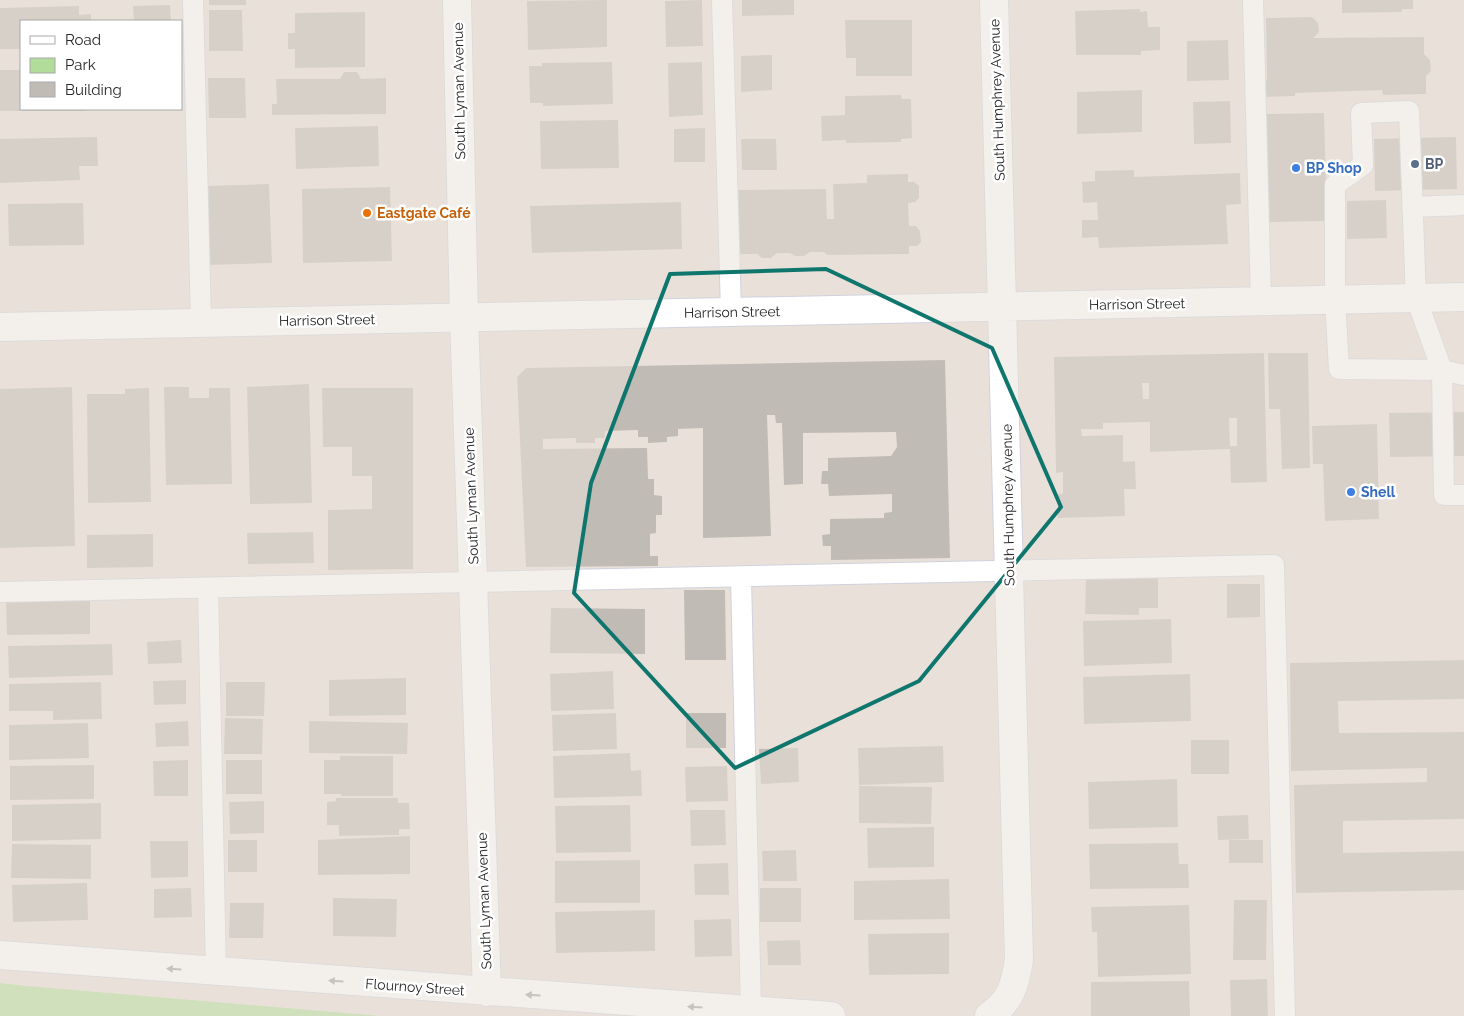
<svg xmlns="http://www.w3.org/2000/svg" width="1464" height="1016" viewBox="0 0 1464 1016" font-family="Raleway,sans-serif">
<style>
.green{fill:#b1dc99}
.building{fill:#c1bbb6;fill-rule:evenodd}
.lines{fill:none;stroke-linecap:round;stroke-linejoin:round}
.lane-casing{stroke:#cfd2df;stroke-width:22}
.street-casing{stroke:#cfd2df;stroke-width:30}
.lane{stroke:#fff;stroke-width:20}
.street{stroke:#fff;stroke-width:28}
.oneway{fill:#9e9e9e}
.marked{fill:none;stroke:#0f766e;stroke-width:4;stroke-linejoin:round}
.service-dot{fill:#5c6f8a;stroke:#fff;stroke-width:2}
.shop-dot{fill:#3f7fe0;stroke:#fff;stroke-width:2}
.food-dot{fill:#e8710a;stroke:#fff;stroke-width:2}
.labels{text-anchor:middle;stroke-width:5;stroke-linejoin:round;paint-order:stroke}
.street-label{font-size:14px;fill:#272727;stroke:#fff}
.service-label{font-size:14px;font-weight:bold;fill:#4e5e75;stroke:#fff;text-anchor:start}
.shop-label{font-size:14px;font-weight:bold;fill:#366cbe;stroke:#fff;text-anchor:start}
.food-label{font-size:14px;font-weight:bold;fill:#c56008;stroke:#fff;text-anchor:start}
</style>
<rect width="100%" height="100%" fill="#e9e1d9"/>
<path class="green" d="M0 983 27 986 381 1016H0Z"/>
<path class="building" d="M209 0H246V5H209Z
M607 0V47L528 50 527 1Z
M702 0 703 46 666 47 665 1Z
M742 0H794V15L742 16Z
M1342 0H1413V9H1402V12L1342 13Z
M170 5 171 21H134L133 6Z
M79 6V15L91 14V21H21V49H0V8Z
M1140 9V12L1147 11 1148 27H1160V50L1141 51V55H1076L1075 11Z
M209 10H242L243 51H209Z
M365 12V67L295 68V49H288V33H295V13Z
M1312 17 1318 23 1319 32 1313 38 1424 37V54L1430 60 1431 71 1426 76V94L1383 95 1382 90 1295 93V96L1264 97 1263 81 1267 80 1266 18Z
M845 20H912V76H856V58H846Z
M1228 40 1229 80 1187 81V41Z
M772 55V90L741 92V56Z
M612 62 613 104 543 106V103H530L529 66H542V63Z
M702 62 703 115 669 117 668 63Z
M0 70H21V109H86V111H0Z
M344 72H357L361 79 386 78V114L272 115V104H277L276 79H340Z
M208 78H245L246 118H209Z
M1142 90V132L1077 134V92Z
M901 95 902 99H911L912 138 901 139V142L846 143V140L822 141 821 116 845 115V96Z
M1230 101 1231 143 1194 144 1193 102Z
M1324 113 1327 221 1269 222 1266 114Z
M618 120 619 168 541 169 540 121Z
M378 126 379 166 296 169 295 128Z
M705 128V162H674V129Z
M97 137 98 166H79L80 180 0 183V139Z
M1456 137 1457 189 1375 191 1374 139Z
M741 139H776L777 170H742Z
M1134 170V177L1240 173 1241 204 1226 205 1228 244 1099 248 1098 237 1082 238V220H1098L1097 202 1083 203 1082 182 1095 181V171Z
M908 174V182H914L919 186V198L915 202 908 203 909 226H916L920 231 921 242 917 246H909V254L827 255 824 252H810L804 256H795L790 253H777L771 258H762L757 254H739L738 190 826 189 827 219H834L833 184 867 183V175Z
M269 184 272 263 209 265 206 186Z
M390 187 392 261 303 263 302 189Z
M1386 200 1387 238 1347 239V201Z
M681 202 682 249 532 253 530 206Z
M83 203 84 245 9 246 8 204Z
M1264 353 1267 482 1231 483 1230 449 1150 452V422L1103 423V429H1081L1082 436 1123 435V462L1135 461 1136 489H1124L1125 516 1058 518V494H1063V472L1056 473 1054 357ZM1142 383H1149V399H1143ZM1229 418H1237V446H1230Z
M1268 353H1308L1310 468 1282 469 1280 409H1269Z
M945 360 950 558 831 560V546H823L822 535 830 534V519L884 518V513L892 512V494L829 496 828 484H821L822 471H828V458L891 456 897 447 896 432 803 433V484L784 485 782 423H776L775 415H767L771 536 703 538V428L678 429V436L667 437V442L648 443V437H638V430L605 431V438H595V443H576V438L543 439V449L647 448 648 479H654V495L662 496V515H656V533L650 534V556H658V566L526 567 517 377 526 368Z
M309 384 312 503 250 504 247 387Z
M72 387 75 546 0 548V389Z
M164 387H189V398H209V388H230L232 484 166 485Z
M149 388 151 502 88 503 87 394H125V389Z
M322 388H413V569L328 570V510L372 509V476H352V447H323Z
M1464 412V456L1390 457 1389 413Z
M1377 424 1379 519 1325 521 1323 464H1313L1312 426Z
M313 532 314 563 248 564 247 533Z
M153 534V567L87 568V535Z
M1086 577 1158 578V608H1139V615L1085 614Z
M1227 584H1260V617L1227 618Z
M684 590H725L726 660H685Z
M90 599V634L7 635 6 601Z
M551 608 645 609V654L550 653Z
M1171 619 1172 663 1084 666 1083 621Z
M181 640 182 663 148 664 147 642Z
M112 644 113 675 9 678 8 646Z
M1464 660V699L1338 701 1339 733 1464 732V819L1343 821V853L1464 851V890L1296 893 1294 785 1427 782V768L1291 771 1290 663Z
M613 671 614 709 551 711 550 674Z
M1190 674 1191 721 1084 724 1083 677Z
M406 678V715L329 716V680Z
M186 680V704L154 705 153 681Z
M101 682 102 719 53 720V711H9V684Z
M226 682H265L264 716H226Z
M616 713 617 749 553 751 552 715Z
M686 713H726V748H686Z
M225 718 263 719 262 754H224Z
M188 721 189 746 156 747 155 723Z
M309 721 408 723 407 754 309 753Z
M88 723 89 758 9 760V725Z
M1191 740H1229V774H1191Z
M943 746 944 782 859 785 858 748Z
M798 748 799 782 761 784 759 749Z
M630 753 631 771 641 770 642 796 554 798 553 756Z
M340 756H393V796H341V794H324V760H340Z
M188 760V796H154L153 761Z
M226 760H262V794H226Z
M94 765V799L10 800V766Z
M727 766 728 801 686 802 685 767Z
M1177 779 1178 827 1089 829 1088 782Z
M859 786 932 787 931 824 859 823Z
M336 798H398V803H409L410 829H399V835L339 836V825H327V802L336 801Z
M264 801V833L230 834 229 802Z
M101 803V839L12 841V805Z
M630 805 631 852 556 853 555 806Z
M690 810H725L726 845 691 846Z
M1248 815 1249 839 1218 840 1217 816Z
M934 827V867L868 868 867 828Z
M410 836V874L318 875V840Z
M228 840H257V872H228Z
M1229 840H1263V863H1229Z
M150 841H188V877L151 878Z
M1178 843 1179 864H1188L1189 888 1090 889 1089 844Z
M12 844 91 845V879L11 878Z
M796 850 797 881H763L762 851Z
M640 860V903H555V861Z
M728 863 729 895H695L694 864Z
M949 879 950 919 854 920V881Z
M87 883 88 920 13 922 12 885Z
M191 888 192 917 154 918V889Z
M760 888H801V922H760Z
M333 898 397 899 396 937 333 936Z
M1234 900H1267L1266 960H1233Z
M230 903H264L263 938H229Z
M1189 905 1191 974 1098 977 1097 932H1092L1091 907Z
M655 910V951L556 953 555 912Z
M731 919 732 956 695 957 694 920Z
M949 933V974L869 975 868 934Z
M800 940 801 965H768L767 941Z
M1267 979 1268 1016H1231L1230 980Z
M1189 981 1190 1016H1091V982Z"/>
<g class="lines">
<g class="lane-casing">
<path id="lane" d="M193 0 201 322
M722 0 731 312
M1253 0 1261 301
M1412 207 1464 205
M1464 375 1442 370 1416 298 1409 111 1361 113 1363 165 1335 185V300L1339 369 1442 370 1444 495H1464
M741 577 751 1010
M208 588 216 972
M0 592 1274 565 1285 1016"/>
</g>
<g class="street-casing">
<path id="street" d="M457 0 464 317 487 992
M0 327 1464 297
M0 955 831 1016
M989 1016C1011 1001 1015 985 1019 960L994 0"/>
</g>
<use href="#lane" class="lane"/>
<use href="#street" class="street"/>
</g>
<defs><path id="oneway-solid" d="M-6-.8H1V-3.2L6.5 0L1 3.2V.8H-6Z" transform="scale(1.25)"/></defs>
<g class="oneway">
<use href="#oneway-solid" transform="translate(174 969) rotate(-176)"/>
<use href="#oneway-solid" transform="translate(336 981) rotate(-176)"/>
<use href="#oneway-solid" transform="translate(533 995) rotate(-176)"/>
<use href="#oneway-solid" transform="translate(695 1007) rotate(-176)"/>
</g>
<path d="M0 0H1464V1016H0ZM826 269 992 348 1061 507 919 681 735 768 574 593 591 483 670 274Z" fill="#e9e1d9" fill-opacity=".55" fill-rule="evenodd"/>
<path class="marked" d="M826 269 992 348 1061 507 919 681 735 768 574 593 591 483 670 274Z"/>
<circle class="service-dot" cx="1415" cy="164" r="5"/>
<g class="shop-dot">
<circle cx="1296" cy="168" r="5"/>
<circle cx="1351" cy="492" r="5"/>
</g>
<circle class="food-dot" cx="367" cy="213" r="5"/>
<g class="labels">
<g class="street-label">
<text transform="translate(459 91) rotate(-91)" y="5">South Lyman Avenue</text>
<text transform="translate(997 100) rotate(-92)" y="5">South Humphrey Avenue</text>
<text transform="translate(1137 304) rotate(-1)" y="5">Harrison Street</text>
<text transform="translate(732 312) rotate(-1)" y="5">Harrison Street</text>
<text transform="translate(327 320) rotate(-1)" y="5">Harrison Street</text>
<text transform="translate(471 496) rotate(-92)" y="5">South Lyman Avenue</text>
<text transform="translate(1008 505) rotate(-91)" y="5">South Humphrey Avenue</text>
<text transform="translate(484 901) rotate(-92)" y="5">South Lyman Avenue</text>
<text transform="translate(415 987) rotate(4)" y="5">Flournoy Street</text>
</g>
<g class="service-label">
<text x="1425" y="169">BP</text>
</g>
<g class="shop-label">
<text x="1306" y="173">BP Shop</text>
<text x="1361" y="497">Shell</text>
</g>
<g class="food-label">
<text x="377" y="218">Eastgate Café</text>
</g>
</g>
<rect x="20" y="20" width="162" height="90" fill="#ffffff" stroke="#a9a9a9"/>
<rect x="30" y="36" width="25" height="8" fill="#ffffff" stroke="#a9a9a9"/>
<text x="65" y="45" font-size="15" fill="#272727">Road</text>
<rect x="30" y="58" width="25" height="15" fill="#b1dc99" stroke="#a9a9a9"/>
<text x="65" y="70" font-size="15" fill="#272727">Park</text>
<rect x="30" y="82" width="25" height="15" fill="#c1bbb6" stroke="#a9a9a9"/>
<text x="65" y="95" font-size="15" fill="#272727">Building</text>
</svg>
